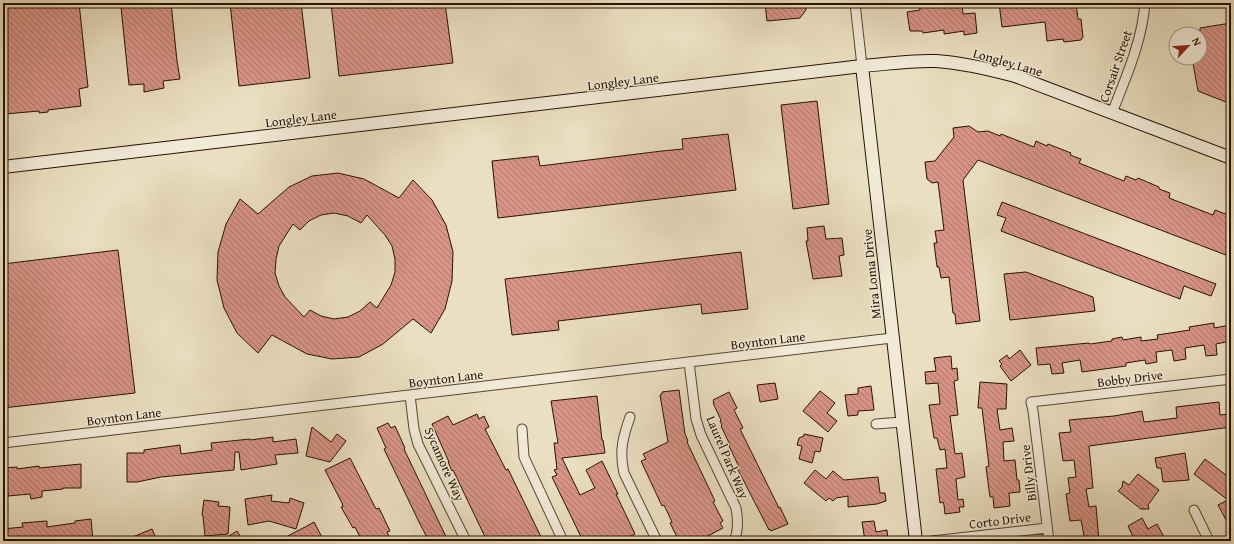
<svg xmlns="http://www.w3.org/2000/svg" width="1234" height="544" viewBox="0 0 1234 544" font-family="'Gentium Book Plus',serif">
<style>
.building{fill:url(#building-back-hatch);stroke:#271200;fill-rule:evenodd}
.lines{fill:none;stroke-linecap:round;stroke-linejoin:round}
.street-casing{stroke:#584530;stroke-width:11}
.secondary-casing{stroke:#271200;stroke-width:14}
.street{stroke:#f1ead7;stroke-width:9}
.secondary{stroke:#f1ead7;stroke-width:12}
.labels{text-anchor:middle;stroke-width:3;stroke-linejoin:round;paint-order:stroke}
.street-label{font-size:13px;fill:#271200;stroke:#f1ead7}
</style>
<defs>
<pattern id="building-back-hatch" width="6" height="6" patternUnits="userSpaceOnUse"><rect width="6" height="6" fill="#d89487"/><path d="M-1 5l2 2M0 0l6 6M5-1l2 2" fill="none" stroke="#af776c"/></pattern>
</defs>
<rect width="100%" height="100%" fill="#eadfc1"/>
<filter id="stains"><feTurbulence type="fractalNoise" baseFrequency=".005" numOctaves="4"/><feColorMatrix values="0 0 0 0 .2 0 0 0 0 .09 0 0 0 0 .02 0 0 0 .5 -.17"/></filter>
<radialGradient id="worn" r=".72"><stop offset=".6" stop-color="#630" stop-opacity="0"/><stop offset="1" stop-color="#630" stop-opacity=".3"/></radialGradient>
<path class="building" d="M3 3H79L88 87 79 89 81 106 48 110V112L39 113V111L5 114 3 94Z
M149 3H171L177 61 180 79 163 81 164 88 144 92V84L129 85 121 7Z
M230 3H301L310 78 239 86Z
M331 3H445L453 63 339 76Z
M765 3H805L806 10 800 18 767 21Z
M919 3H962L963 14 975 13 977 33 964 35V31L944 34V30L923 33 922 31H910L907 12 920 10Z
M999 3H1076L1078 19H1081L1083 37 1081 40 1064 42 1063 39 1047 41 1045 22 1002 27Z
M1231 23V104L1198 91 1192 58H1200V28Z
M817 101 829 204 793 209 781 105Z
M969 126 978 132 988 131 1000 136 1001 134 1034 147 1036 141 1047 146 1048 144 1071 153 1070 155 1081 159 1079 163 1124 181 1126 176 1136 180 1138 178 1159 187V189L1170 193 1169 198 1213 215 1215 210 1231 216V257L978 160 963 180 980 321 956 324 955 314 953 313 949 277 941 278 939 267H937L934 243H937L935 231 944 230 938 182 932 183 927 179 925 162 935 161 954 137 953 128Z
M728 134 736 190 498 218 492 161 538 156 540 166 662 151 683 149 682 139Z
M338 173 364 179 399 198 413 180 432 200 446 225 453 252 452 281 445 309 431 333 413 319 383 344 359 357 332 359 307 354 272 335 258 353 237 333 224 308 217 280 218 252 226 224 240 199 258 214 289 187 312 176ZM334 213 348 216 361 223 367 215 385 235 392 246 395 259V272L391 285 377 308 370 302 360 311 348 317 334 319 321 316 310 310 304 317 285 297 279 286 275 273 276 259 279 246 293 224 300 230 309 221 321 215Z
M1002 202 1216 284 1211 296 1184 286 1180 299 1001 231 1006 218 997 215Z
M824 226 826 239 842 238 844 255 839 256 842 276 813 279 806 241H808L807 228Z
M118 250 135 393 3 408V264Z
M741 252 748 309 702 314 701 304 558 321 559 330 512 335 505 279Z
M1026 272 1093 297 1095 311 1010 320 1004 274Z
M1214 323V328L1231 325V341L1216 344 1217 355 1206 356 1204 345 1185 348 1186 359 1174 361 1172 350 1156 352 1157 362 1146 364 1145 360 1126 363V366L1082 372 1080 360 1062 363 1064 373 1052 374 1050 364 1038 365 1036 348 1089 343 1090 344 1112 341V339L1122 337 1123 340 1141 337V341L1158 339 1157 335 1190 330 1189 327Z
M1020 350 1031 365 1011 381 1000 366 1002 364 999 361 1007 355 1009 359Z
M951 356 952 369 957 368 958 380 954 381 958 415 950 416 955 454 962 453 965 477 956 479 958 500 963 499 964 507H959L960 512 945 514 944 505 943 502 940 503 936 469 947 468 945 449 940 450 937 438H934L929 405 940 404 938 383 926 384 925 372 936 371 934 358Z
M980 382 1007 384 1006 409H997L1000 430 1012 428 1014 441 1003 442 1004 461 1015 460 1017 480H1019L1020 492 1009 493 1010 506 994 508 993 497H990L986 467 989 466 982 408H978Z
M775 383 778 399 760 402 757 385Z
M871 386 874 410 858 411V415L848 416 845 395 858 394V388Z
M679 390 685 434 688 441 687 442 715 501 713 502 723 521 720 523 723 528 698 541H679L670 523 672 522 664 505 662 506 641 461 646 459 643 454 668 442 660 395 662 394V392Z
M820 391 835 403 827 413 837 421 828 432 803 411Z
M729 392 737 408 734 410 743 428 740 429 779 508 780 507 788 524 771 531 770 529 769 530 737 468 739 467 729 446 730 445 721 426 722 425 720 421 721 420 713 403 714 402 713 400Z
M597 396 602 440H603L605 453 562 458 580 495 595 488 586 470 602 461 618 494H616L635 534 621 541H583L552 477 557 475 554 470 557 469 554 443H558L551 401Z
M1219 402 1220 415 1231 414V427L1089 446 1093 488 1086 489 1089 507 1096 506 1099 541H1085L1081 520 1070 521 1066 494 1070 493 1068 478 1076 477 1074 460 1063 461 1059 433 1071 432 1069 420 1114 416 1142 411 1144 422 1177 418 1176 407Z
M477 414 479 419 484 416 489 427 485 429 506 470 508 469 543 541H487L453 470 452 471 448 462H449L432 424 448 416 453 425Z
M388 423 391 428 395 426 405 448 404 449 448 541H429L419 522 384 449 386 448 377 428Z
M312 427 331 442 337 434 346 441 330 462 306 456Z
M804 434 823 438 820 452 815 451 812 463 799 459 802 446 797 445 799 438 804 436Z
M273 437V442L296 439 298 453 275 455 277 464 241 470 239 452H235L234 470 161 477 137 482H127V453H144V450L180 445 181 454 212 450 211 443 250 439V440Z
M1185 453 1189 480 1163 482 1161 468H1157L1155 458Z
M350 458 376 509 379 508 390 531 387 532 391 541H362L355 527 353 528 341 507H343L342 503 325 470Z
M1205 459 1231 479V529L1218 505 1228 500 1194 474Z
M81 464V488H63V489L42 491V497L31 499 30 494 8 496V492H5L3 468 17 467V469L39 466V468Z
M815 470 826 479 833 471 844 480 878 477 880 493H885L886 501 877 504 848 507V496L836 498 833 501 829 498 826 501 804 483Z
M1138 474 1159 490 1148 505 1149 509H1141L1118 491 1122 487 1123 481 1129 485Z
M272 495 271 501 289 503 290 498 304 503 296 529 269 521 248 525 245 499Z
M204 500 219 502 218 506 230 507 228 534 205 536 203 516 202 515Z
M1142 518 1148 529 1157 524 1166 541H1135L1128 526Z
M91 519 93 541H3V529L23 527 22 523 47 521V527L75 523V521Z
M874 521 876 532 887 530 888 541H865L862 522Z
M314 522 324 541H278L307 526Z
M152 529 157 541H123Z
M237 531 243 541H221Z"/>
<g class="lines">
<g class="street-casing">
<path id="street" d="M855 3 862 66
M1112 113C1126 77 1142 42 1145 3
M689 362 696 419 701 435 736 508C738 519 739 530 734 541
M410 395 414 429 418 444 466 541
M630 417C623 437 619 451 624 473L657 541
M876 424 902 422
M522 429 524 457 563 541
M3 443 892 338
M1194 510 1209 541
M932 541 1047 528
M1049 541 1033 411 1031 402 1231 379"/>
</g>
<g class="secondary-casing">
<path id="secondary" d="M862 66 916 541
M3 167 862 66C887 64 911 60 936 61 963 63 989 69 1015 76L1231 158"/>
</g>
<use href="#street" class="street"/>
<use href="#secondary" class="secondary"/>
</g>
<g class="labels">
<g class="street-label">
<text transform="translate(1008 62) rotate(16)" y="5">Longley Lane</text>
<text transform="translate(1115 66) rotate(-71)" y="5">Corsair Street</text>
<text transform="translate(623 81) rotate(-7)" y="5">Longley Lane</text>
<text transform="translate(301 118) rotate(-7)" y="5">Longley Lane</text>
<text transform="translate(871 274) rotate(-96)" y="5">Mira Loma Drive</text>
<text transform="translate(768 340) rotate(-7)" y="5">Boynton Lane</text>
<text transform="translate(446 378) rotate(-7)" y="5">Boynton Lane</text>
<text transform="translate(1130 378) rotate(-7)" y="5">Bobby Drive</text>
<text transform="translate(124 416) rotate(-7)" y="5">Boynton Lane</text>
<text transform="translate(728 457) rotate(67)" y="5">Laurel Park Way</text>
<text transform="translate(445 464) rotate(66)" y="5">Sycamore Way</text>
<text transform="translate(1028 473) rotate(-97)" y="5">Billy Drive</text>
<text transform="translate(1000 520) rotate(-7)" y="5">Corto Drive</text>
</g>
</g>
<rect width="1234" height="544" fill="none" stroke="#eadfc1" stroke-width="16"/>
<rect x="4" y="4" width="1226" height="536" fill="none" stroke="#271200" stroke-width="2"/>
<rect x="8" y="8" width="1218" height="528" fill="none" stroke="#271200"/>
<g transform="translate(1188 46) rotate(64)"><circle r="19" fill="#f1ead7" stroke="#a09481"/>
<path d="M0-3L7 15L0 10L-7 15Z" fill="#8f2418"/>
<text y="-6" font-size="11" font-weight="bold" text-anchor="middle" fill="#271200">N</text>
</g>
<rect width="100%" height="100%" filter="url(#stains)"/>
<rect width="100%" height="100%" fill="url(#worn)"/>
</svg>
